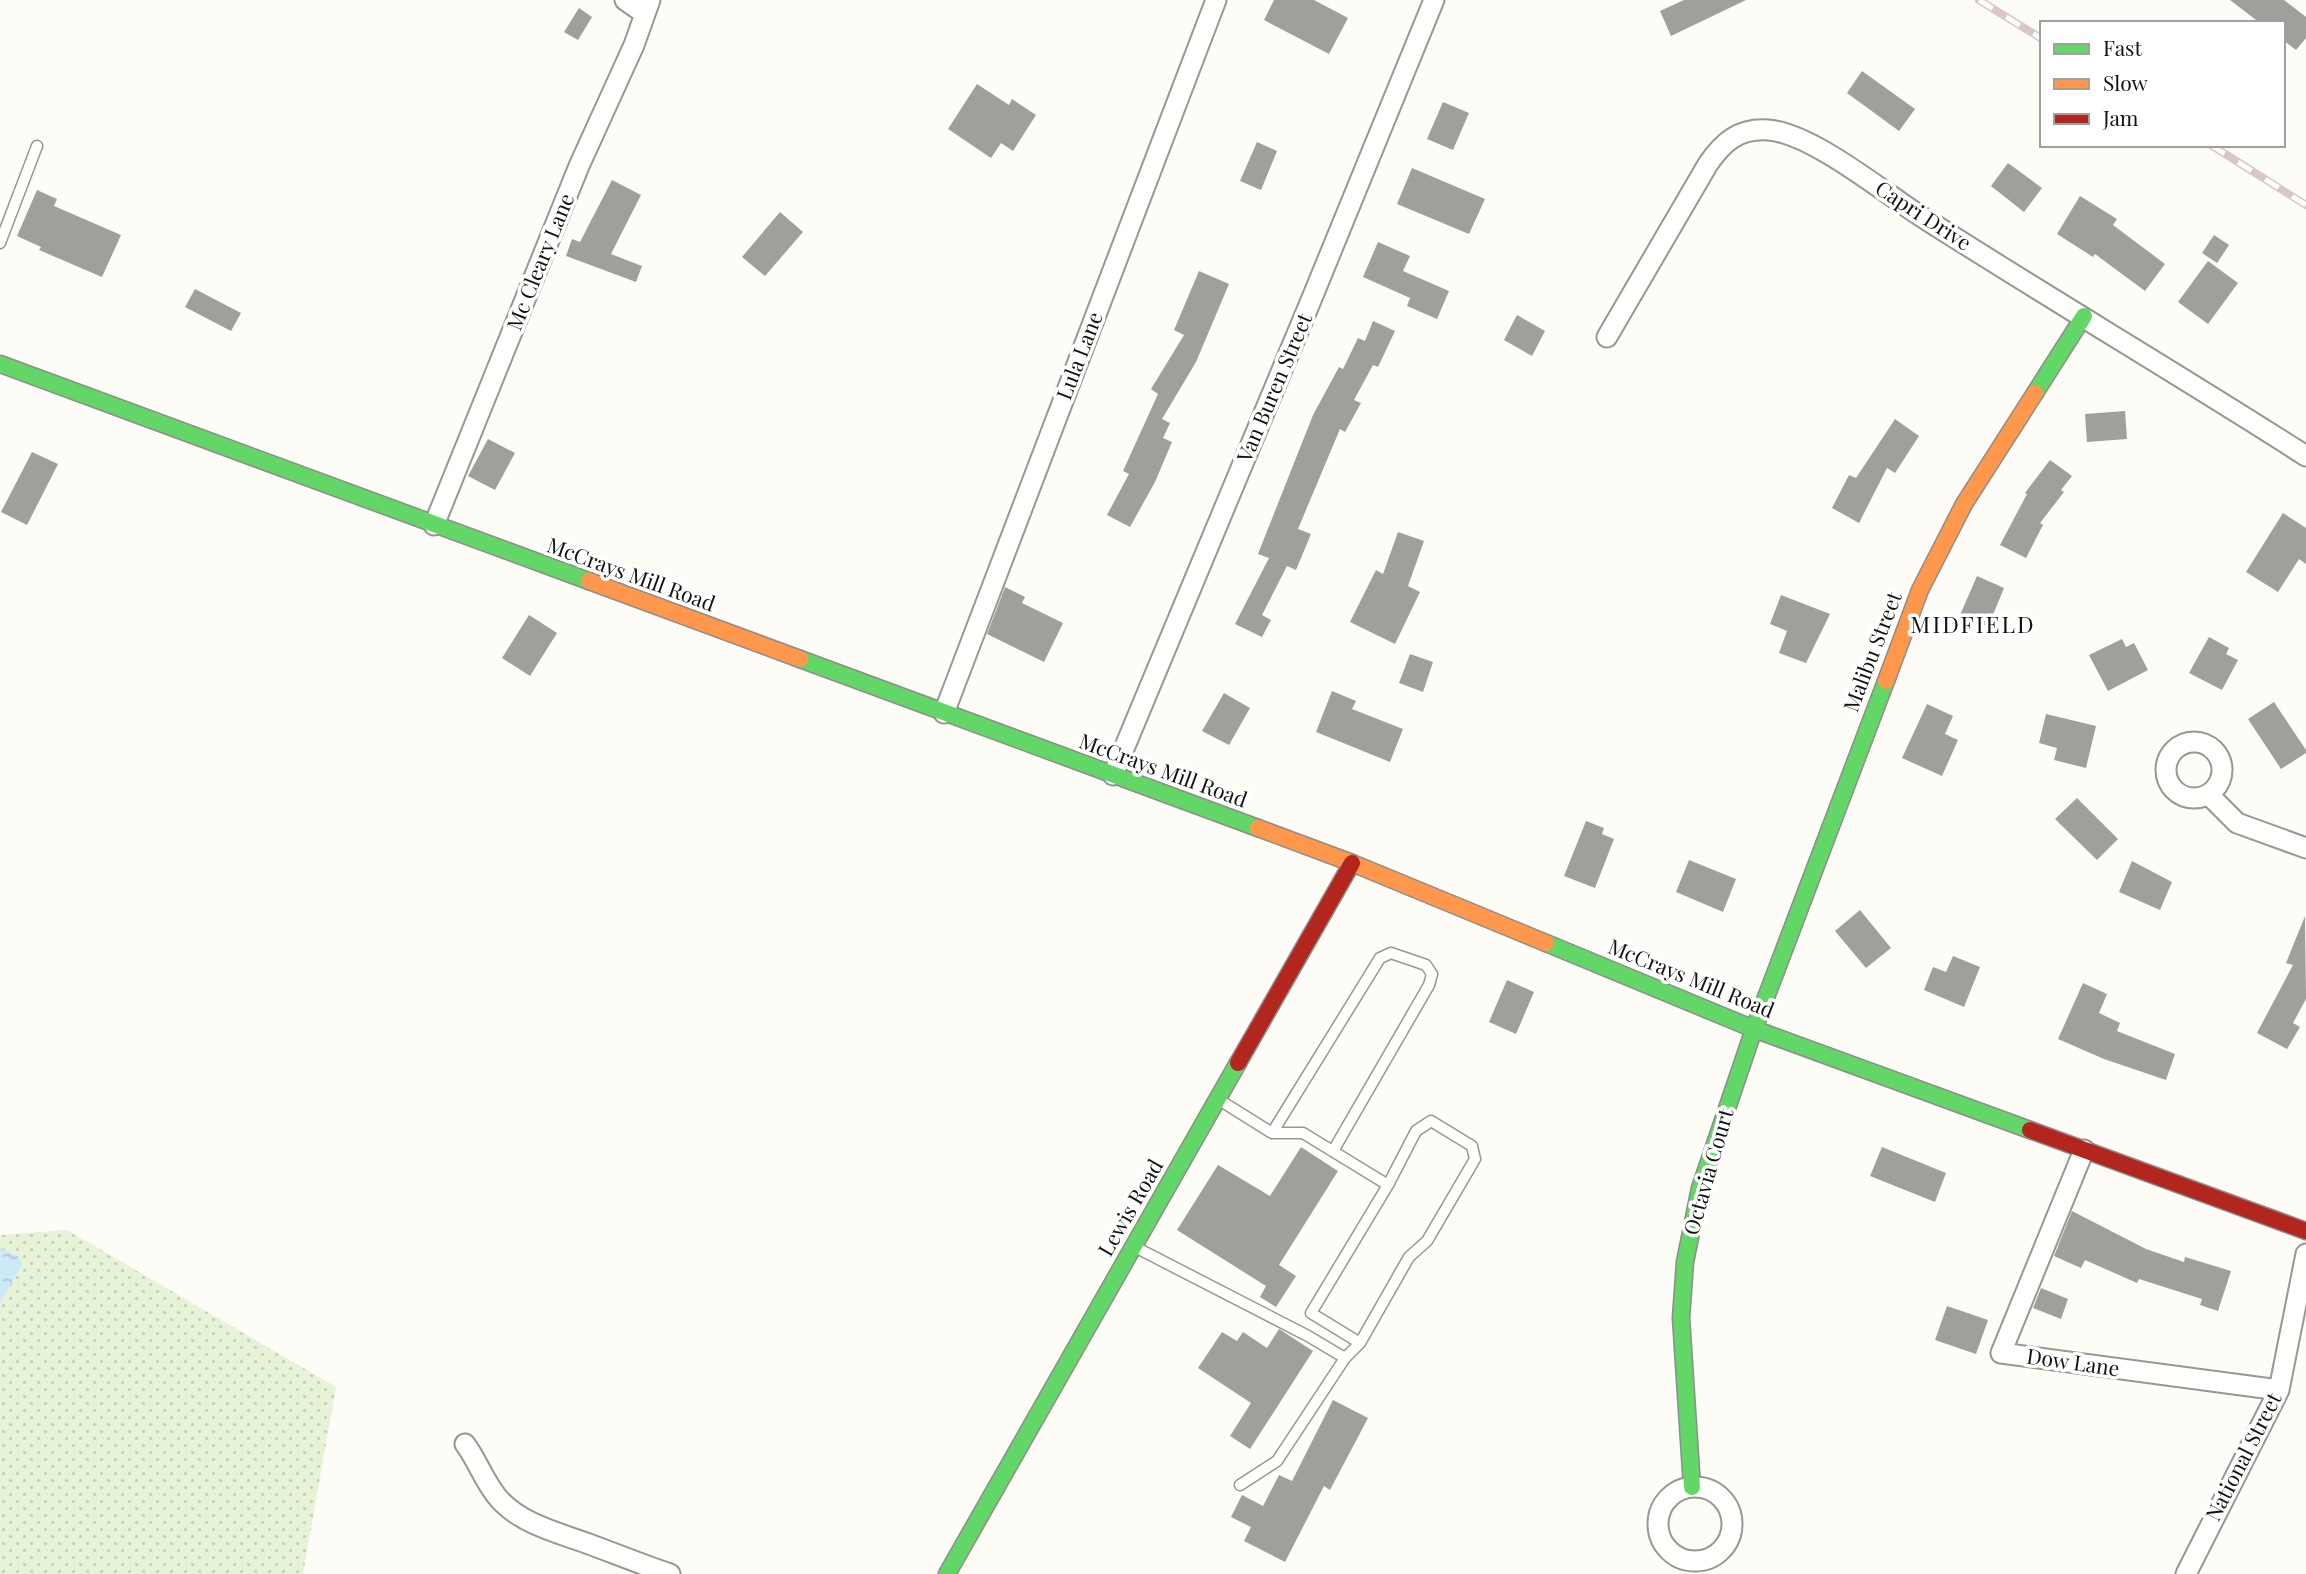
<svg xmlns="http://www.w3.org/2000/svg" width="2306" height="1574" viewBox="0 0 2306 1574" font-family="'Playfair Display',serif">
<style>
.grass{fill:url(#grass-dots)}
.water{fill:url(#water-ripples)}
.building{fill:#a19f9c}
.lines{fill:none;stroke-linecap:round;stroke-linejoin:round}
.lane-casing{stroke:#979795;stroke-width:13}
.street-casing{stroke:#979795;stroke-width:23}
.fast-casing{stroke:#8e8d8b;stroke-width:19}
.slow-casing{stroke:#8e8d8b;stroke-width:19}
.jam-casing{stroke:#8e8d8b;stroke-width:19}
.lane{stroke:#fffffe;stroke-width:10}
.street{stroke:#fffffe;stroke-width:19}
.fast{stroke:#63d668;stroke-width:16}
.slow{stroke:#ff974d;stroke-width:16}
.jam{stroke:#b3261e;stroke-width:16}
.rail-casing{stroke:#d9c6c7;stroke-width:8}
.rail{stroke:#fff;stroke-width:5;stroke-dasharray:16;stroke-linecap:butt}
.labels{text-anchor:middle;stroke-width:7;stroke-linejoin:round;paint-order:stroke}
.street-label{font-size:21px;fill:#111;stroke:#fff}
.neighbourhood-label{font-size:23px;letter-spacing:2px;fill:#111;stroke:#fff}
</style>
<defs>
<pattern id="grass-dots" width="8" height="8" patternUnits="userSpaceOnUse" patternTransform="scale(1.75)"><rect width="8" height="8" fill="#e7f3d7"/><path d="M2 2h.1M6 6h.1" fill="none" stroke="#c5cfb8" stroke-width="1.8" stroke-linecap="round"/></pattern>
<pattern id="water-ripples" width="26" height="14" patternUnits="userSpaceOnUse" patternTransform="scale(1.75)"><rect width="26" height="14" fill="#cde8f7"/><path d="M2 4q2-2 4 0t4 0M15 11q2-2 4 0t4 0" fill="none" stroke="#afc6d3"/></pattern>
</defs>
<rect width="100%" height="100%" fill="#fdfcf7"/>
<path class="grass" d="M67 1230 336 1387 303 1574H0V1235Z"/>
<path class="water" d="M0 1248 18 1256 22 1265 0 1303Z"/>
<path class="building" d="M1274 0H1314L1348 18 1329 54 1264 20Z
M1684 0H1746L1671 36 1660 11Z
M2230 0H2284L2306 17V38L2296 50 2283 40V23H2260Z
M579 8 592 17 578 40 564 32Z
M1862 71 1915 109 1899 131 1847 93Z
M977 84 1009 105 1012 99 1036 115 1013 151 1001 143 991 158 948 129Z
M1443 102 1469 113 1453 150 1427 139Z
M1257 142 1277 151 1261 190 1240 181Z
M2008 163 2042 188 2024 212 1991 186Z
M1412 168 1485 199 1469 234 1397 204Z
M612 180 641 195 611 254 642 266 636 282 566 256 572 239 580 242Z
M37 190 57 199 54 206 121 235 102 277 39 250 41 247 17 236Z
M2080 196 2117 219 2113 225 2165 264 2145 291 2095 254 2093 257 2057 234Z
M780 212 803 232 765 276 742 257Z
M2214 235 2229 245 2217 263 2202 253Z
M1378 242 1410 256 1403 271 1449 291 1437 319 1407 306 1410 298 1363 277Z
M2208 261 2238 283 2208 324 2178 302Z
M1199 271 1229 284 1196 362 1162 419 1170 423 1163 438 1172 442 1155 482 1130 527 1107 515 1129 474 1123 471 1158 394 1151 389 1184 335 1174 330Z
M195 289 241 313 231 331 185 307Z
M1517 315 1545 331 1532 356 1504 340Z
M1373 321 1395 331 1378 367 1373 365 1354 400 1361 403 1345 432 1340 429 1298 529 1311 534 1296 570 1287 566 1262 615 1271 620 1262 637 1235 624 1269 558 1258 554 1313 415 1339 367 1343 369 1358 338 1365 341Z
M2125 411 2127 439 2087 442 2085 414Z
M1895 419 1919 436 1895 473 1887 468 1859 523 1832 508 1849 475 1856 478Z
M488 439 515 453 495 490 468 476Z
M32 452 58 464 27 525 1 512Z
M2050 460 2072 476 2061 490 2064 492 2040 523 2043 525 2026 558 2000 545 2027 494 2025 493Z
M2283 513 2306 528V564L2299 559 2278 592 2246 572Z
M1398 532 1424 541 1408 586 1420 592 1395 644 1350 622 1376 570 1383 574Z
M1977 576 2004 588 1988 627 1960 615Z
M1005 587 1025 597 1022 603 1063 623 1044 662 987 634Z
M1781 595 1830 614 1806 663 1779 653 1787 631 1770 624Z
M529 615 557 633 530 676 502 658Z
M2209 637 2229 648 2226 654 2238 660 2222 690 2189 673Z
M2122 639 2126 647 2134 643 2148 670 2108 691 2089 655Z
M1410 654 1433 662 1423 692 1399 683Z
M1332 691 1356 701 1352 709 1403 729 1390 762 1316 732Z
M1224 693 1250 708 1229 745 1202 731Z
M2274 702 2306 750V753L2281 769 2248 719Z
M1927 704 1953 716 1945 734 1958 740 1942 776 1902 758Z
M2046 714 2096 726 2086 768 2054 760 2057 748 2039 743Z
M2077 798 2118 839 2097 860 2055 819Z
M1586 821 1604 828 1602 834 1614 839 1595 888 1564 876Z
M1689 860 1736 879 1723 912 1676 892Z
M2132 861 2172 882 2160 910 2119 892Z
M1860 910 1891 948 1866 968 1835 931Z
M2305 916 2306 999 2293 1023 2300 1027 2287 1049 2257 1033 2293 965 2286 963Z
M1953 956 1980 967 1964 1007 1924 990 1933 967 1946 972Z
M1507 980 1534 992 1516 1034 1489 1022Z
M2083 983 2107 994 2099 1013 2120 1023 2117 1031 2175 1054 2166 1080 2104 1059 2058 1039Z
M1301 1147 1338 1171 1279 1265 1296 1276 1276 1307 1260 1297 1266 1286 1177 1230 1218 1165 1270 1196Z
M1882 1147 1946 1173 1935 1202 1870 1176Z
M2072 1211 2146 1249 2184 1262 2185 1257 2231 1271 2218 1311 2200 1305 2202 1299 2139 1279 2137 1283 2085 1260 2081 1268 2054 1256Z
M2041 1288 2068 1299 2061 1319 2033 1308Z
M1947 1306 1988 1320 1976 1354 1935 1340Z
M1279 1329 1313 1351 1250 1449 1230 1436 1251 1403 1198 1368 1222 1332 1237 1341 1243 1332 1267 1348Z
M1333 1400 1368 1418 1330 1490 1324 1486 1285 1562 1244 1541 1251 1527 1231 1517 1242 1495 1263 1506 1279 1475 1292 1481Z"/>
<g class="lines">
<g class="lane-casing">
<path id="lane" d="M0 243 37 146
M1221 1101 1272 1133H1303L1388 1185 1416 1131 1431 1121 1472 1146 1475 1159 1427 1241 1409 1257 1360 1343 1311 1313 1388 1185
M1272 1133 1380 958 1391 953 1426 965 1432 974 1429 985 1333 1151
M1137 1248 1308 1336 1345 1358
M1240 1485 1277 1461 1345 1358 1360 1343"/>
</g>
<g class="street-casing">
<path id="street" d="M625 0 645 14
M1607 337 1708 164C1723 142 1739 128 1768 130 1811 133 1882 191 1919 215 2047 297 2178 374 2306 456
M434 525 579 166 634 45 650 0
M944 713 1216 0
M2166 770a28 28 0 1 1 56 0a28 28 0 1 1-56 0Z
M1113 775 1312 298 1434 0
M2209 795 2237 823 2306 848
M2084 1150 2001 1353 2279 1390
M465 1444C478 1461 484 1482 499 1499 521 1524 559 1533 589 1544 616 1554 643 1565 670 1574
M1658 1524a37 37 0 1 1 74 0a37 37 0 1 1-74 0Z
M2186 1574 2279 1390 2306 1254"/>
</g>
<g class="fast-casing">
<path id="fast" d="M0 364 589 581
M2035 393 2084 316
M800 659 1258 828
M1546 943 1754 1029 2030 1130
M1692 1487 1681 1318 1685 1262 1700 1188 1754 1029 1886 681
M947 1574 1238 1063"/>
</g>
<g class="slow-casing">
<path id="slow" d="M589 581 800 659
M1886 681 1920 590 1964 504 2035 393
M1258 828 1352 863 1546 943"/>
</g>
<g class="jam-casing">
<path id="jam" d="M1238 1063 1352 863
M2030 1130 2306 1231"/>
</g>
<use href="#lane" class="lane"/>
<use href="#street" class="street"/>
<use href="#fast" class="fast"/>
<use href="#slow" class="slow"/>
<use href="#jam" class="jam"/>
<g class="rail-casing">
<path id="rail" d="M1979 0 2042 39
M2211 145 2306 205"/>
</g>
<use href="#rail" class="rail"/>
</g>
<g class="labels">
<g class="street-label">
<text transform="translate(1923 216) rotate(33)" y="7">Capri Drive</text>
<text transform="translate(541 262) rotate(-68)" y="7">Mc Cleary Lane</text>
<text transform="translate(1080 356) rotate(-69)" y="7">Lula Lane</text>
<text transform="translate(1275 388) rotate(-67)" y="7">Van Buren Street</text>
<text transform="translate(631 575) rotate(20)" y="7">McCrays Mill Road</text>
<text transform="translate(1873 652) rotate(-69)" y="7">Malibu Street</text>
<text transform="translate(1163 771) rotate(20)" y="7">McCrays Mill Road</text>
<text transform="translate(1691 979) rotate(22)" y="7">McCrays Mill Road</text>
<text transform="translate(1709 1172) rotate(-74)" y="7">Octavia Court</text>
<text transform="translate(1131 1208) rotate(-60)" y="7">Lewis Road</text>
<text transform="translate(2073 1363) rotate(8)" y="7">Dow Lane</text>
<text transform="translate(2244 1457) rotate(-63)" y="7">National Street</text>
</g>
<g class="neighbourhood-label">
<text x="1973" y="633">MIDFIELD</text>
</g>
</g>
<rect x="2040" y="21" width="245" height="126" fill="#ffffff" stroke="#a0a0a0" stroke-width="2"/>
<rect x="2054" y="44" width="35" height="10" fill="#63d668" stroke="#a0a0a0" stroke-width="2"/>
<text x="2103" y="56" font-size="21" fill="#111111">Fast</text>
<rect x="2054" y="79" width="35" height="10" fill="#ff974d" stroke="#a0a0a0" stroke-width="2"/>
<text x="2103" y="91" font-size="21" fill="#111111">Slow</text>
<rect x="2054" y="114" width="35" height="10" fill="#b3261e" stroke="#a0a0a0" stroke-width="2"/>
<text x="2103" y="126" font-size="21" fill="#111111">Jam</text>
</svg>
